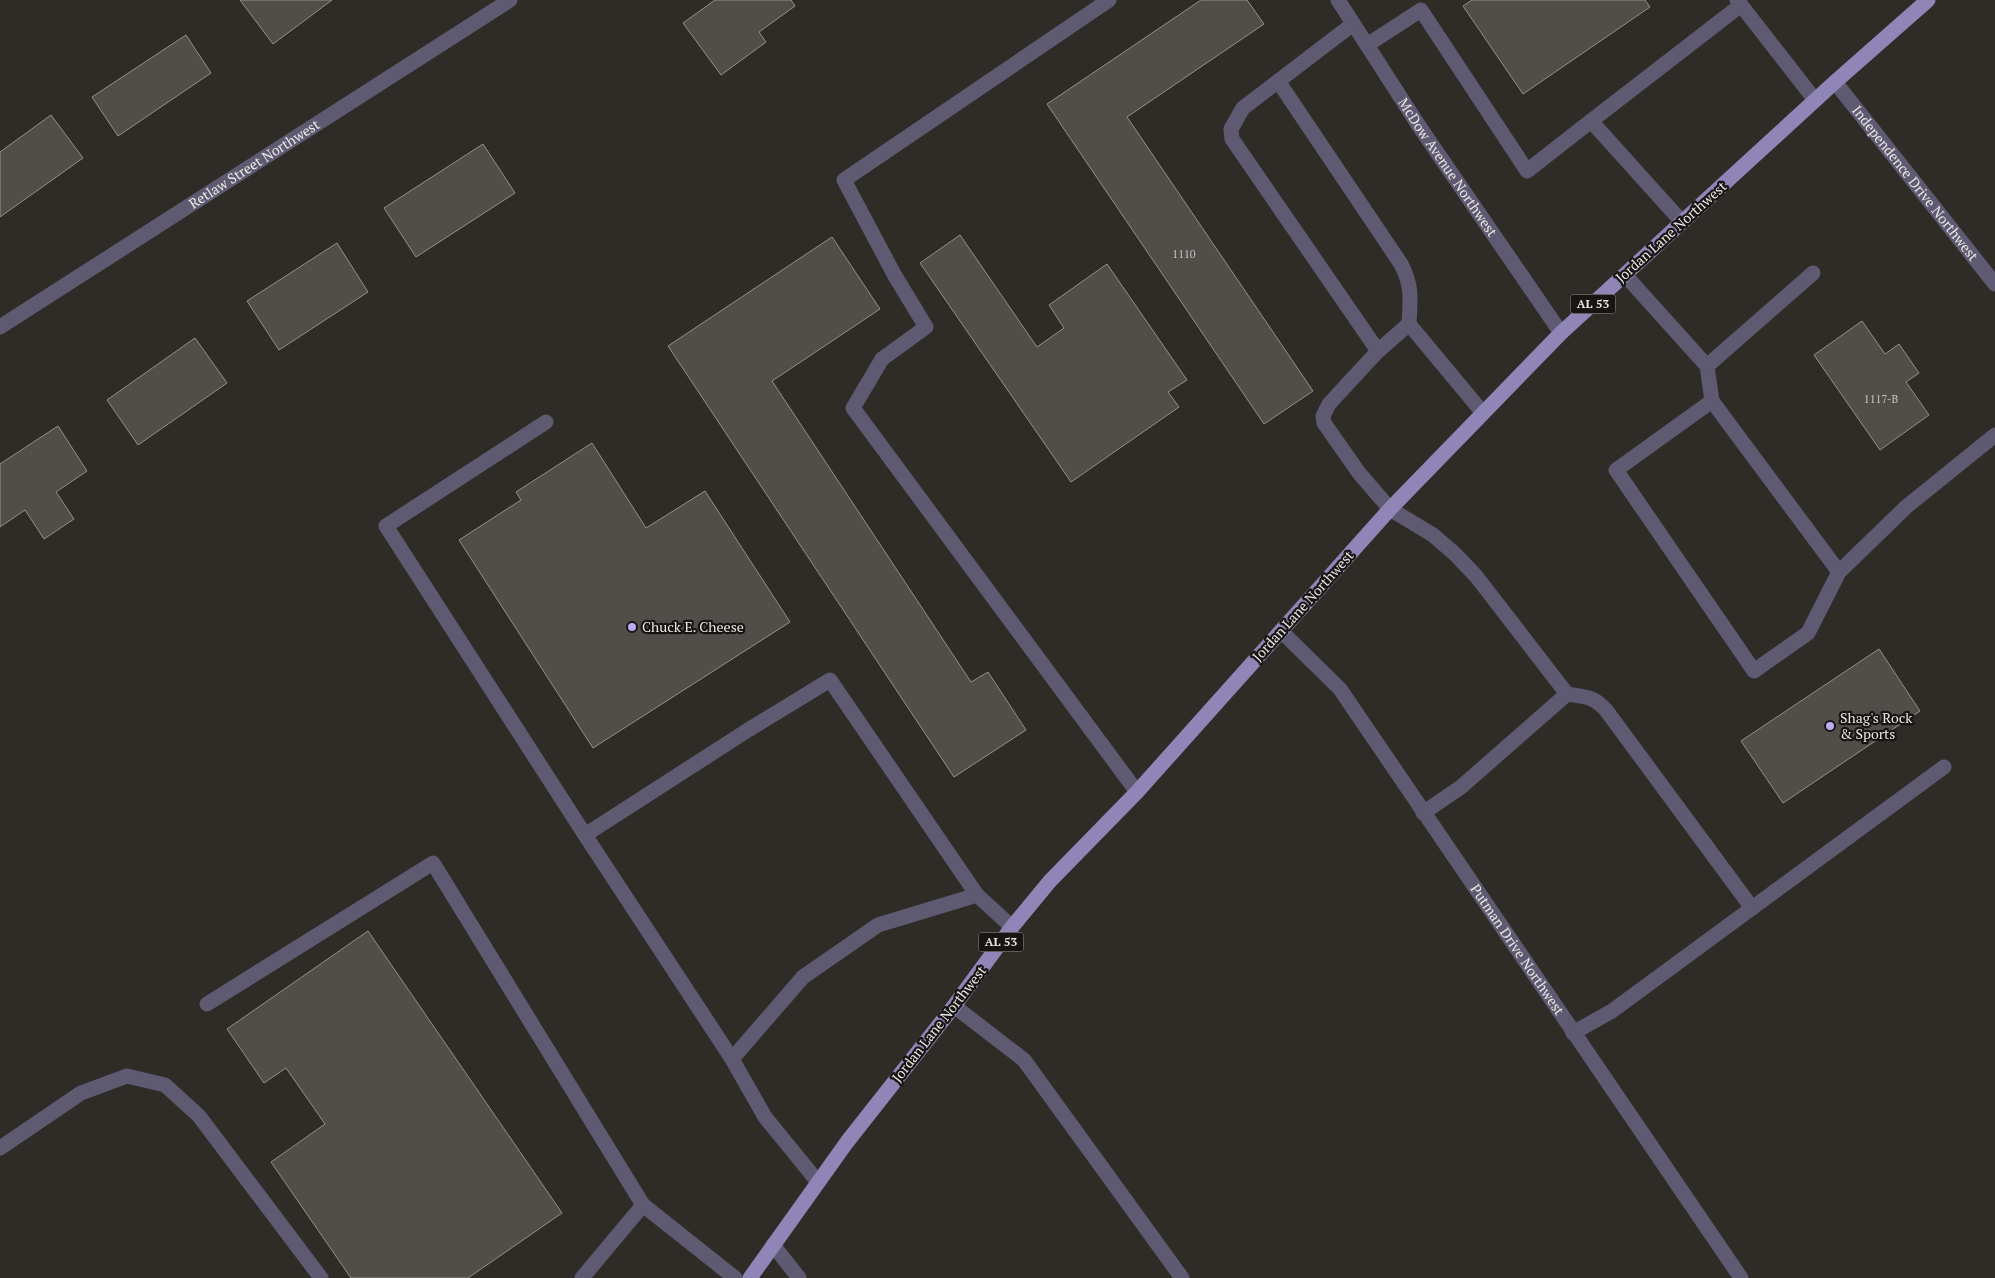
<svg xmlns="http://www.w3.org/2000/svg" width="1995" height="1278" viewBox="0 0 1995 1278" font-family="'PT Serif',serif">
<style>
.building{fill:#514e4a;stroke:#94908c}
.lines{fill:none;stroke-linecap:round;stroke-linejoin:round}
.minor{stroke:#5e5a71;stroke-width:15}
.major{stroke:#8f85b6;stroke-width:15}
.poi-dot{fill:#bbaaf6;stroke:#161513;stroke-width:2}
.labels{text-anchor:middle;stroke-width:4.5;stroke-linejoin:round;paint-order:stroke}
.number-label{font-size:11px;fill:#c4c2bf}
.shield{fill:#161513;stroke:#aaa9a7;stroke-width:1}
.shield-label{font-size:12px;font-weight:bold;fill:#eae8e6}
.street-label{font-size:14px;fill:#eae8e6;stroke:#161513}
.poi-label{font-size:14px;fill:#eae8e6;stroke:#161513;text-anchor:start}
</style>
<rect width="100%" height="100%" fill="#2f2c28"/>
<path class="building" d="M240 0H332L273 44Z
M715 0H791L795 6 759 32 766 42 721 75 683 23Z
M1201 0H1247L1264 24 1127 117 1313 391 1264 424 1047 104Z
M1472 0H1645L1650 7 1523 94 1463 6Z
M186 35 211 73 118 136 92 97Z
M51 115 83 158 0 217V152Z
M483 144 515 193 416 257 384 208Z
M960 235 1037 347 1064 328 1049 305 1107 264 1187 380 1168 392 1179 407 1071 482 920 263Z
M832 237 880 309 772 381 971 682 988 672 1026 730 954 777 668 346Z
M337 243 368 292 279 350 247 301Z
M1862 321 1885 354 1899 344 1919 373 1906 382 1929 415 1880 450 1814 355Z
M195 338 227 383 138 445 107 400Z
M58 426 87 471 56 492 74 519 44 539 25 510 0 527V464Z
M592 443 646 528 705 491 790 622 593 748 459 540 521 500 516 492Z
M1879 649 1920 711 1783 803 1741 741Z
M368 931 562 1213 468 1278H351L271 1162 325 1124 286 1068 264 1083 227 1029Z"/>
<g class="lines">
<g class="minor">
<path d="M1109 0 844 180 895 276 926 327 882 359 853 408 1137 792"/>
<path id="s1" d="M1338 0 1419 126 1561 333"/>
<path d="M1737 0 1815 100"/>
<path d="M1353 24 1243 108 1231 129 1232 139 1378 351"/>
<path d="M1367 45 1421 10 1527 171 1591 121"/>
<path d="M1278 81 1401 264C1413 287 1410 300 1409 324"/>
<path id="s2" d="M1835 82 1995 284"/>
<path d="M1682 222 1591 121 1741 5"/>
<path d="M1625 275 1707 366 1712 401 1839 572"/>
<path id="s3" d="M0 327 510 0"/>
<path d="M1707 366 1813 273"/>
<path d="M1712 401 1616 470 1754 671 1808 633 1839 572 1906 507 1995 435"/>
<path d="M546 422 386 526 585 835 732 1059 765 1117 818 1182"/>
<path id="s4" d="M1281 631 1340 689 1741 1278"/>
<path d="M1567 694C1586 697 1593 696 1606 710L1752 908"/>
<path d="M1423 813 1461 787 1567 694 1476 576 1455 554 1433 535 1390 509 1359 473 1324 423 1323 416 1329 404 1378 351 1409 324 1483 413"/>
<path d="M585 835 748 730 830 680 977 895"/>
<path d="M207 1004 433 863 643 1205"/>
<path d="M954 1006 1024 1060 1182 1278"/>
<path d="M1573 1033 1612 1011 1944 767"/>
<path d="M732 1059 803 977 878 925 977 895 1012 927"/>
<path d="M0 1148 81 1093 127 1076 165 1085 199 1116 321 1278"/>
<path d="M773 1245 799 1278"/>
<path d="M582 1278 643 1205 735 1278"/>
</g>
<path class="major" d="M750 1278 847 1142 954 1006 1012 927 1050 881 1137 792 1390 509 1561 333 1835 82 1928 0"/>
</g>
<g class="poi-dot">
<circle cx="632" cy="627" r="5"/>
<circle cx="1830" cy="726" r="5"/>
</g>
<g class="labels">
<g class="number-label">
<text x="1184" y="258">1110</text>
<text x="1881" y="403">1117-B</text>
</g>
<g class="shield">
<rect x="1570.5" y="294.5" width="45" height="19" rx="4"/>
<rect x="978.5" y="932.5" width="45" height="19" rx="4"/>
</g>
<g class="shield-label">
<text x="1593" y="308">AL 53</text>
<text x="1001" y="946">AL 53</text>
</g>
<g class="street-label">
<text dy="5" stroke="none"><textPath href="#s3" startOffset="302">Retlaw Street Northwest</textPath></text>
<text dy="5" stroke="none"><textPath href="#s1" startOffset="200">McDow Avenue Northwest</textPath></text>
<text dy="5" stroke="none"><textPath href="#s2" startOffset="129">Independence Drive Northwest</textPath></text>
<text transform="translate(1671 232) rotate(-42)" y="5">Jordan Lane Northwest</text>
<text transform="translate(1303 606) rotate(-48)" y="5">Jordan Lane Northwest</text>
<text dy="5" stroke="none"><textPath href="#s4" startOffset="398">Putman Drive Northwest</textPath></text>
<text transform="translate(939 1024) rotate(-52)" y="5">Jordan Lane Northwest</text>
</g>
<g class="poi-label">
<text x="642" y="632">Chuck E. Cheese</text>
<text x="1840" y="723">Shag's Rock<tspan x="1840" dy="16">&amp; Sports</tspan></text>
</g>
</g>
</svg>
